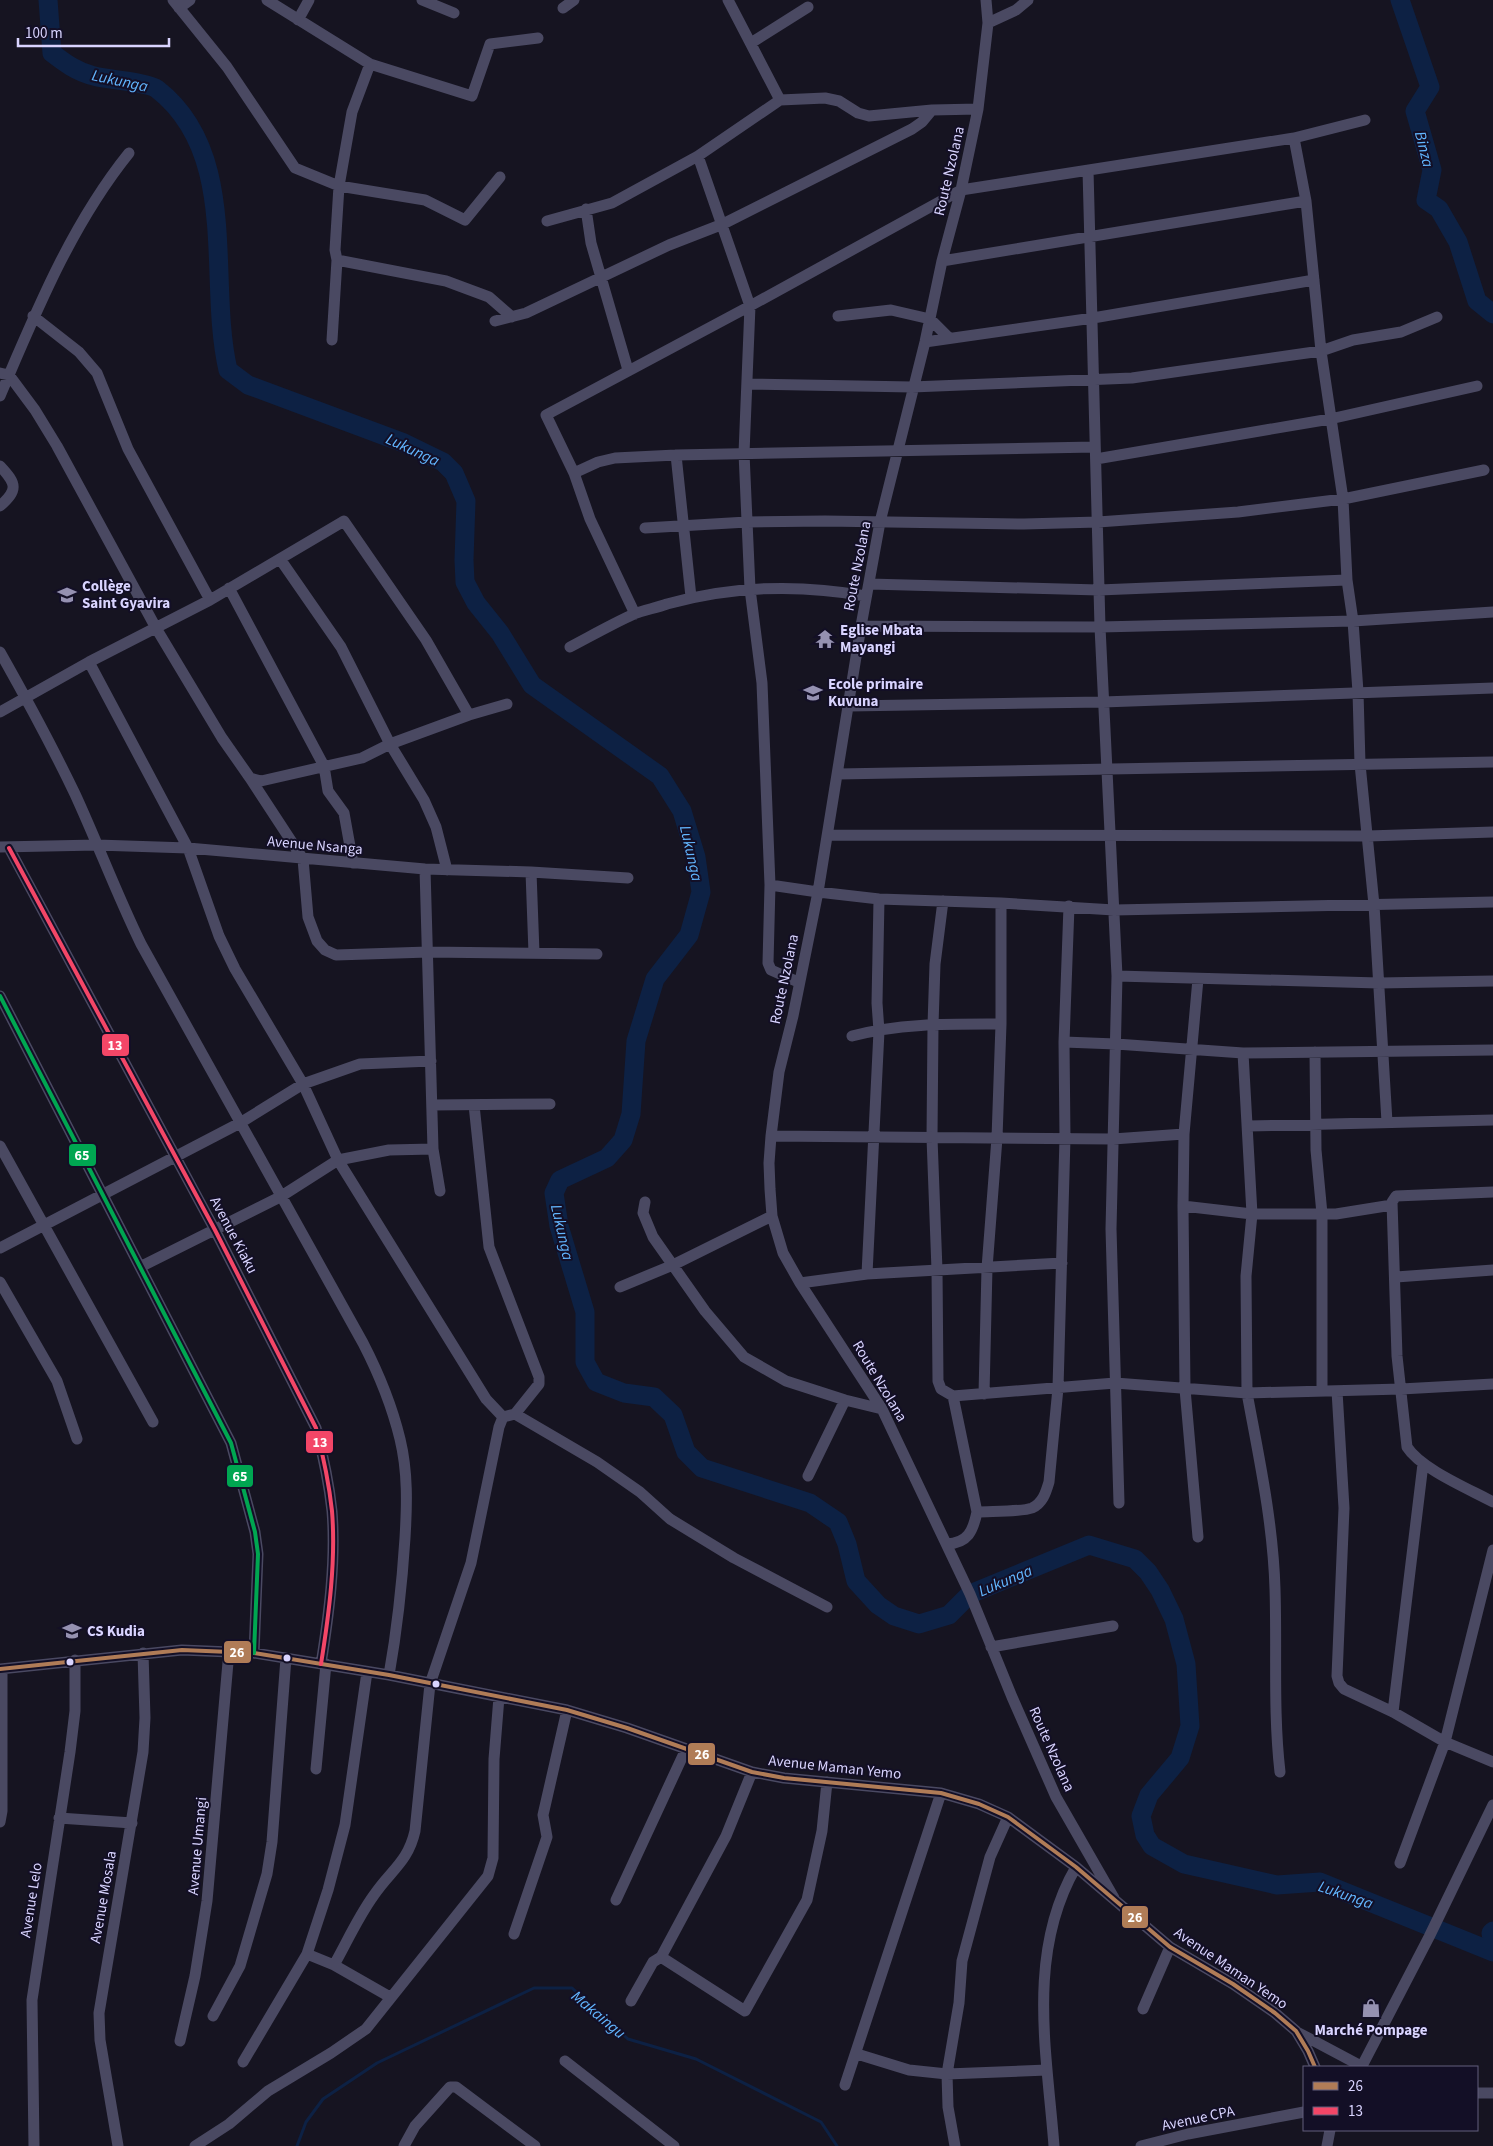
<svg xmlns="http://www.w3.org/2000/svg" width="1493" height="2146" viewBox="0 0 1493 2146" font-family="'Source Sans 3',sans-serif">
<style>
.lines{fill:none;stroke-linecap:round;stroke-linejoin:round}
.stream{stroke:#0d2144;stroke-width:3}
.river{stroke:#0d2144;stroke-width:19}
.minor{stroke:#4a4962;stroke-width:11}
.bus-1-casing{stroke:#130f26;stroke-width:8}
.bus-2-casing{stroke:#130f26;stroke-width:8}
.bus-3-casing{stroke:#130f26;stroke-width:8}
.bus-1{stroke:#b07c57;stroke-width:4}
.bus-2{stroke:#f34667;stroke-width:4}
.bus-3{stroke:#00a651;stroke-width:4}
.bus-dot{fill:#d9d4ff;stroke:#130f26;stroke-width:2}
.labels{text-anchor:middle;stroke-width:4;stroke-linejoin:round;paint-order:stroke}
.street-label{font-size:15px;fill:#d9d4ff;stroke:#130f26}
.poi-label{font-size:15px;font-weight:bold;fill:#d9d4ff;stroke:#130f26;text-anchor:start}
.water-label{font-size:16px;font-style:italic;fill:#62b6ff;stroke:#130f26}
.line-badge{stroke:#130f26;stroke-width:2}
.badge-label{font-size:14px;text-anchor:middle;font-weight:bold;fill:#fff}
</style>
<rect width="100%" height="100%" fill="#161421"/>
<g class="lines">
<path class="stream" d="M297 2146 306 2122 323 2099 377 2063 534 1988H572L628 2039 696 2059 821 2122 837 2146"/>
<path class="river" d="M48 0 52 53C65 63 77 72 94 76 108 80 148 82 157 89 241 154 207 280 228 370L248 385 404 443 443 462 454 473 466 501 464 560 465 582 476 603 500 633 532 685 660 776 682 811 696 857 701 892 689 935 655 979 636 1041 631 1114 623 1140 607 1158 560 1180 554 1193 559 1226 585 1312V1362L596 1382 624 1393 654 1397 673 1415 686 1452 702 1468 810 1503 838 1522 847 1544 856 1581 878 1605 894 1616 919 1624 949 1615 970 1594 1089 1545 1135 1559 1148 1572 1160 1590 1174 1619 1186 1664 1190 1726 1180 1758 1149 1795 1141 1816 1145 1835 1152 1846 1184 1864 1277 1885 1320 1882 1493 1952
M1400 0 1430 87 1415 111 1432 170 1426 200 1439 209 1458 242 1477 301 1493 314
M1493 1931 1491 1933 1493 1945"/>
<path class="minor" d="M173 0 227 67 295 168 339 186 425 200 465 220 500 177
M267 0 370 64 472 96 490 44 538 38
M422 0 454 13
M728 0 780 100
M986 0 988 23 978 109 961 190 942 261 925 342 880 522 861 626 818 892 793 1016 779 1072 771 1136 769 1163 770 1189 772 1216 783 1253 800 1283 882 1409 970 1594 1012 1697 1056 1797 1114 1898
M179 8 190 0
M563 8 574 0
M298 20 309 0
M988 23 1016 10 1028 0
M751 43 808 7
M1294 138 1306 201 1321 351 1343 499 1347 580 1353 621 1358 692 1360 764 1374 905 1387 1122
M698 156 750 306 744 453 750 589 762 683 770 885 768 963 771 970 798 982
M1088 170 1100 627 1117 976 1111 1229 1119 1503
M586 209 591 243 628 370
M547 221 612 203 698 156 780 100 825 98 839 101 858 113 869 116 932 110 978 109
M337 260 446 281 489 297 512 317
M942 261 1306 201
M33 316 79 352 97 373 128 449 210 600
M838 316 891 310 930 319 949 338
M495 321 526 313 669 245 723 224 912 129 922 122 932 110
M332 340 337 260 335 250 339 186 352 112 370 64
M925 342 1093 318 1314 280
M0 373 9 375 35 410 57 446 156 628 222 738 250 778 261 781 362 758 390 744 469 715 507 704
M747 384 912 387 1132 378 1321 351 1353 340 1401 332 1437 317
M0 396C36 312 71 225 129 153
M676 455 691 597
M1096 459 1330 419 1477 386
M0 466C17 484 18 490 0 506
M574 473 598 462 615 458 676 455 1095 447
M645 528 747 522 825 521 1024 524 1098 522 1238 512 1343 499 1484 470
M280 559 341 647 390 744 424 800 436 827 447 870
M869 584 1099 590 1347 580
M229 588 324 766 328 791 344 813 353 863
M635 614 590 519 574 473 546 415 750 306 961 190 1294 138 1365 120
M861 626 1100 627 1353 621 1493 612
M570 647C591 636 612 624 634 614 644 610 656 608 667 604 732 586 799 584 866 596
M0 652C26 698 52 746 75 794 98 844 117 895 141 944L363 1343C379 1374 392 1406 400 1439 408 1472 407 1505 405 1538 402 1585 397 1630 389 1675
M89 662 188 848 219 936 235 969 303 1084 338 1160 486 1399 503 1417
M849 706 1103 702 1493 688
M0 712 89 662 210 600 344 521 426 640 469 715
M838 774 1493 762
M250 778 303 859 308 917 317 941 325 950 336 955 428 952 597 954
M828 835 1368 836 1493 832
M0 847 97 845 188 848 425 869 531 872 628 878
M9 848 215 1230 316 1428C323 1455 329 1483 332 1511 336 1561 329 1614 321 1664
M425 869 433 1149 440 1191
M531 872 534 953
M770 885 818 892 879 899 1001 903 1114 910 1493 902
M943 901 935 964 933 1025 932 1138 937 1270 938 1381 941 1389 953 1396 1115 1383 1247 1393 1401 1389 1493 1384
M1117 976 1379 983 1493 981
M1198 979 1184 1134 1183 1206 1185 1389 1198 1537
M0 996 231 1443 255 1532 258 1554 254 1653
M852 1036C900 1023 951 1024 1001 1024
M1064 1042 1116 1044 1243 1053 1493 1050
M1315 1052 1316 1150 1322 1214V1391
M1243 1053 1252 1214 1246 1276 1247 1393C1259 1458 1273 1522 1275 1589 1277 1650 1273 1711 1280 1772
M432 1105 550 1104
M474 1105 489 1247 539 1377V1384L515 1414
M1248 1126 1493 1120
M771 1136 1113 1139 1184 1134
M0 1146 153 1422
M1493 1192 1396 1196 1392 1202 1397 1356 1407 1447C1421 1469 1469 1489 1493 1502
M645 1202 643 1213 653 1237 705 1311 744 1357 786 1381 845 1400 882 1409
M1183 1206 1252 1214H1336L1392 1205
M0 1248 240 1123 303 1084 360 1064 431 1061
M140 1267 280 1197 338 1160 389 1150 433 1149
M867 1274 879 1031 877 1003 879 899
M1396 1277 1493 1270
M0 1282 57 1381 77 1439
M800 1283 867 1274 1062 1263
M620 1287 673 1265 772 1216
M1337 1391 1344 1508 1337 1676 1339 1683 1344 1689 1393 1712 1445 1742 1493 1762
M984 1394 987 1268 997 1138 1001 1024V903
M503 1417 515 1414 597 1462 640 1492 670 1519 734 1558 827 1607
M808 1476 845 1400
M977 1512C989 1511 1022 1512 1032 1508 1043 1503 1046 1492 1049 1482L1058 1388 1065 1138 1064 1042 1069 906
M947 1544C968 1543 973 1531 977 1512L953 1396
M991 1647 1113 1626
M0 1669 182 1650 254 1653 389 1675 567 1710 627 1728 752 1772 784 1778 941 1793 979 1804 1008 1817 1076 1867 1170 1947 1233 1984 1275 2013 1296 2031 1308 2051 1315 2067
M1393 1712 1423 1464
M316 1769 326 1664
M59 1818 132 1823
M0 1822 2 1811V1669
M1400 1863 1445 1742 1493 1550
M616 1900 686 1749
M514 1934 547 1837 543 1815 567 1710
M307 1954 334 1965 390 1997
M661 1957 726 1836 752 1772
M334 1965C347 1942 358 1917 374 1895 391 1870 408 1862 415 1831L430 1684 471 1563 499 1427 503 1417
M631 2001 653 1962 661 1957 745 2011 807 1900 822 1831 827 1782
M1143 2009 1170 1947
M213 2016 240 1966 267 1874 272 1842 286 1658
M1297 2032 1363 2067
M180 2041 195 1976 207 1901 229 1651
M857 2054 909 2070 947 2074 1047 2070
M565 2061 674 2146
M243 2062 307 1954 328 1890 345 1825 367 1672
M1362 2066 1429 1937 1493 1805
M845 2085 941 1793
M1477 2093H1493
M34 2146 32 2000 70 1752 75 1711V1660
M118 2146 100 2040 99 2013 143 1752 145 1718 143 1653
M195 2146 229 2124 268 2091 331 2053 366 2029 488 1876 493 1858 494 1759 499 1697
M404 2146 415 2126 450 2087H456L535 2146
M955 2146 948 2107 947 2074 959 2003 962 1961 990 1857 1008 1817
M1054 2146C1047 2053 1026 1953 1076 1867
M1141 2146 1188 2134 1304 2112
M1327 2146 1330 2130"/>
<g class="bus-1-casing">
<path id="bus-1" d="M0 1669 182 1650 254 1653 389 1675 567 1710 627 1728 752 1772 784 1778 941 1793 979 1804 1008 1817 1076 1867 1170 1947 1233 1984 1275 2013 1296 2031 1308 2051 1315 2067"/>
</g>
<g class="bus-2-casing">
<path id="bus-2" d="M9 848 215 1230 316 1428C323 1455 329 1483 332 1511 336 1561 329 1614 321 1664"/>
</g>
<g class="bus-3-casing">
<path id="bus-3" d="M0 996 231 1443 255 1532 258 1554 254 1653"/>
</g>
<use href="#bus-1" class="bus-1"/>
<use href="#bus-2" class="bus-2"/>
<use href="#bus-3" class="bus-3"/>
</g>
<defs>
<g id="school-bare" transform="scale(1.5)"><path d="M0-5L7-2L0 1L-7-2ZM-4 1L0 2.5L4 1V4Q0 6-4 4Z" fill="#9591b1" stroke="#130f26" stroke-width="2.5" paint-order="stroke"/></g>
<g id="temple-bare" transform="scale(1.5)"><path d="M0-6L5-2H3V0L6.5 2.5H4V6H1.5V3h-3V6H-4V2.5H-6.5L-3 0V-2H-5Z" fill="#9591b1" stroke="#130f26" stroke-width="2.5" paint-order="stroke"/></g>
<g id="shop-bare" transform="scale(1.5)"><path d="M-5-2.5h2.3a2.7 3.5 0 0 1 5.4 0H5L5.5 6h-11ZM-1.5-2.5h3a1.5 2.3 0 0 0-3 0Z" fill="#9591b1" stroke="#130f26" stroke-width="2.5" paint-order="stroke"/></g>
</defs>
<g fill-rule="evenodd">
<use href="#school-bare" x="67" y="595"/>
<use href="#temple-bare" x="825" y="639"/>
<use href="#school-bare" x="813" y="693"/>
<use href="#school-bare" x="72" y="1631"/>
<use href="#shop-bare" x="1371" y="2008"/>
</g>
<g class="bus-dot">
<circle cx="287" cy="1658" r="4.5"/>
<circle cx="70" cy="1662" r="4.5"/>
<circle cx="436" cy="1684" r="4.5"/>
</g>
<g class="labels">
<g class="street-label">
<text transform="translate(949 171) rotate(-77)" y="5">Route Nzolana</text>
<text transform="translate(857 566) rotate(-79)" y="5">Route Nzolana</text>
<text transform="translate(315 845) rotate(5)" y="5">Avenue Nsanga</text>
<text transform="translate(784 979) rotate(-78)" y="5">Route Nzolana</text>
<text transform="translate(234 1235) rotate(62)" y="5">Avenue Kiaku</text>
<text transform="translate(880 1381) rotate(59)" y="5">Route Nzolana</text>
<text transform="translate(1052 1749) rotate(66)" y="5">Route Nzolana</text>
<text transform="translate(835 1767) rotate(6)" y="5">Avenue Maman Yemo</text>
<text transform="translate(197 1846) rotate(-85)" y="5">Avenue Umangi</text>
<text transform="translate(103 1897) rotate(-80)" y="5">Avenue Mosala</text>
<text transform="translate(31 1900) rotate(-81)" y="5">Avenue Lelo</text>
<text transform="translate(1231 1968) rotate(34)" y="5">Avenue Maman Yemo</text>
<text transform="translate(1198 2118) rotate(-12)" y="5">Avenue CPA</text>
</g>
<g class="poi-label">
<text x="82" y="591">Collège<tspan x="82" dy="17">Saint Gyavira</tspan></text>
<text x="840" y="635">Eglise Mbata<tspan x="840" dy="17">Mayangi</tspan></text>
<text x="828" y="689">Ecole primaire<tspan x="828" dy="17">Kuvuna</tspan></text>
<text x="87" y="1636">CS Kudia</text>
<text x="1371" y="2035" text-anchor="middle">Marché Pompage</text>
</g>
<g class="water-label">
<text transform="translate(120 80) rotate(12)" y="6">Lukunga</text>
<text transform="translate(1425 149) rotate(76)" y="6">Binza</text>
<text transform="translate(413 449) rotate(25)" y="6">Lukunga</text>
<text transform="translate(692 853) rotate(77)" y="6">Lukunga</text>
<text transform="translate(563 1232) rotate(77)" y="6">Lukunga</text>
<text transform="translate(1005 1580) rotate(-23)" y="6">Lukunga</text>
<text transform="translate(1346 1894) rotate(19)" y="6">Lukunga</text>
<text transform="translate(599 2014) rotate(40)" y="6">Makaingu</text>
</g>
</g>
<g class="line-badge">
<rect x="101" y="1033" width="29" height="24" rx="5" fill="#f34667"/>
<rect x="68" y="1143" width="29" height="24" rx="5" fill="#00a651"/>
<rect x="305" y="1430" width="29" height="24" rx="5" fill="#f34667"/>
<rect x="226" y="1464" width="28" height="24" rx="5" fill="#00a651"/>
<rect x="223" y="1640" width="29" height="24" rx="5" fill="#b07c57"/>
<rect x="687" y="1742" width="29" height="24" rx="5" fill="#b07c57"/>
<rect x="1121" y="1905" width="28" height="24" rx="5" fill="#b07c57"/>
</g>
<g class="badge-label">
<text x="115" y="1050">13</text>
<text x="82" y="1160">65</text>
<text x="320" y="1447">13</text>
<text x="240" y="1481">65</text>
<text x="237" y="1657">26</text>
<text x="702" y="1759">26</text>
<text x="1135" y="1922">26</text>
</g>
<rect x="1303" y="2066" width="175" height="65" fill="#130f26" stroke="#625e7d"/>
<rect x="1313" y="2082" width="25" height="8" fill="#b07c57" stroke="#625e7d"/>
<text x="1348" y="2091" font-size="15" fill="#d9d4ff">26</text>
<rect x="1313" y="2107" width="25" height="8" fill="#f34667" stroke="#625e7d"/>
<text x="1348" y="2116" font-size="15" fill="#d9d4ff">13</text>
<path d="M18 38v8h151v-8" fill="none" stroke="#d9d4ff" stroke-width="2.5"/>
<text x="25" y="38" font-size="15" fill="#d9d4ff" stroke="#130f26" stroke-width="4" paint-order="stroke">100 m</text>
</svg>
